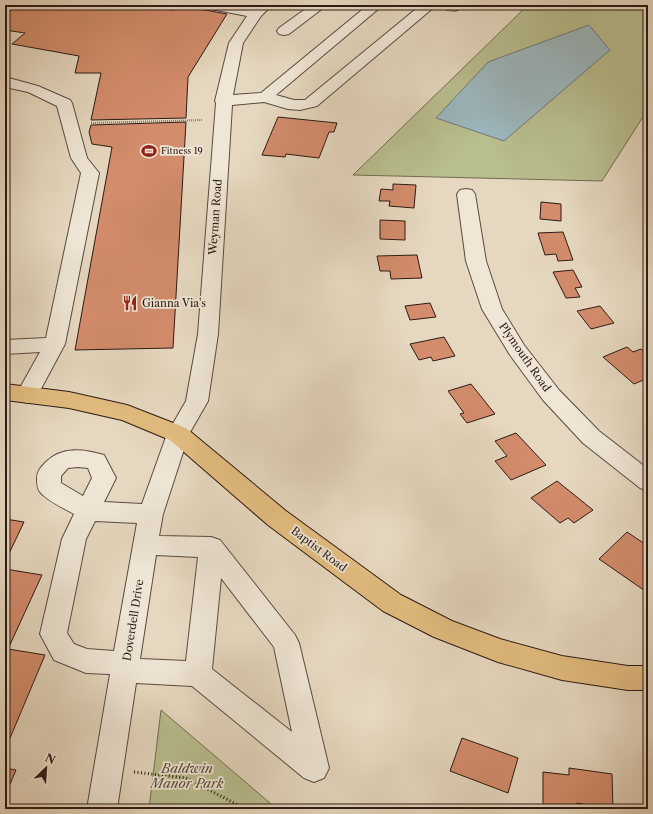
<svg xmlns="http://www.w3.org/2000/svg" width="653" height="814" viewBox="0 0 653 814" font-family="'Libre Caslon Text',serif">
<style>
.green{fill:#b9be8f;stroke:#726c52}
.water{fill:#9cb7be;stroke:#6f787a}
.building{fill:#d38c6c;stroke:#2c1a14}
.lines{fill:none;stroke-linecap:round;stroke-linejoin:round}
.minor-casing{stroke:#5a4a3f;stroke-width:2}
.major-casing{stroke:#2c1a14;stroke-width:2}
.path-far1{stroke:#2c1a14;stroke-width:2;stroke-dasharray:0.5 1.5;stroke-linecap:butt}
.path{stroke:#2c1a14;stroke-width:3;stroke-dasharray:1 2.5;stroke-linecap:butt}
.minor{fill:#efe6d6;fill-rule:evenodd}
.major{fill:#e3bc80;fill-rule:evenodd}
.labels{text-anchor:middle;stroke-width:3.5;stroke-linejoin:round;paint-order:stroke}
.far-poi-label{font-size:9px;fill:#2c1a14;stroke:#efe6d6;text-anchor:start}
.street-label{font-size:11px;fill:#2c1a14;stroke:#efe6d6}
.poi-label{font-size:11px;fill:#2c1a14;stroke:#efe6d6;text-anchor:start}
.near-park-label{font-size:13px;font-style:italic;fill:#564b39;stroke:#efe6d6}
</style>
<rect width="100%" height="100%" fill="#e6d8c0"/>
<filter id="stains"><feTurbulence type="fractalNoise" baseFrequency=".005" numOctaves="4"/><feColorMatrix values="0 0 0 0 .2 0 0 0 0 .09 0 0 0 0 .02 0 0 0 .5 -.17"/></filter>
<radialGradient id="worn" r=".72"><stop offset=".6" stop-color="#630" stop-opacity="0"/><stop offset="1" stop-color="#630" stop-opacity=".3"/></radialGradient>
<path class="green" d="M528 5H648V109L602 181 353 175Z
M161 710 277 809H149Z"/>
<path class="water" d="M589 25 610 50 504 141 436 118 488 62Z"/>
<path class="building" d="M5 5H143L174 10 178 5 227 14 188 77 186 118 91 120 101 73H75L79 56 12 44 25 33 5 30Z
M278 117 337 123 334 132H329L319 158 286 154 285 157 262 155Z
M186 122 173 348 75 350 112 147 92 144 89 132 91 125Z
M393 184 416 185 414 208 389 206 390 201H379L381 189 393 190Z
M541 202 561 204V221L540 219Z
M380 220 405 221V240L380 239Z
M563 232 573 260 558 261 556 254 545 255 538 233Z
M417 255 422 278 391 279 390 271H380L377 256Z
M573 270 582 287 575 288 580 297 566 298 553 272Z
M430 303 436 317 410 320 405 306Z
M600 306 614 323 591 329 577 311Z
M444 337 455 356 433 361 431 357 419 360 410 344Z
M627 347 633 352 641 349 648 355V378L634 384 603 357Z
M471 384 495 414 467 423 460 414 464 413 448 391Z
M516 433 546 465 511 480 495 461 507 456 495 441Z
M557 481 593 510 574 523 568 518 560 523 531 498Z
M5 519 24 522 5 562Z
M627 532 648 546V593L599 559Z
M5 569 42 575 8 649 45 655 5 750Z
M462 738 518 758 508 793 450 771Z
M5 768 16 770 5 796Z
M569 768 612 774 613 809 577 803V809H543V772L569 775Z"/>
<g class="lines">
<g class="minor-casing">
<path id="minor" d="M204 5H234L253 8 257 5H272L261 16 243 43 233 95 261 93 368 5H383L276 95 294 100H305L416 9 410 8 408 5H431L433 8 317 106 300 110 288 109 264 102 232 105 218 334 208 401 189 434 163 514 159 536 211 537 220 540 295 635 299 643 329 768 324 778 314 782 304 778 192 686 136 683 117 809H87L110 674 86 673 54 660 40 634 62 539 74 514C65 509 46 500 40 492 37 488 37 483 37 478 37 471 41 467 46 462 62 446 84 449 104 455L116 478 104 502 142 504 167 434 186 401 198 334 216 103 215 101 229 43 247 16 211 9 206 8ZM78 467 88 468 92 478 83 496 61 483V476L68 468ZM95 521 137 523 114 651 87 649 74 644 67 633 86 539ZM156 555 198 557 186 661 140 659ZM221 578 274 647 292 732 212 669Z
M311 5H327L289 34 284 35 279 34 277 31 279 28Z
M440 5H459L460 7 458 10C452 11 444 11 440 5Z
M5 77 38 86 70 100 72 103 87 158 99 173 65 344 35 400 27 403 19 400 16 395 40 352 5 354V340L46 338 81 173 71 158 57 106 28 92 5 87Z
M466 189 472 190 475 194 486 261 502 309 524 345 559 390 599 431 648 469V491L640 488 583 443 543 400 510 355 482 309 466 261 457 194 460 190Z"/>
</g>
<g class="major-casing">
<path id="major" d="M5 384 69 392 127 405 186 428 286 511 401 595 452 621 500 639 562 656 628 666H648V690H628L562 680 498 662 434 637 383 611 268 525 170 440 122 420 69 408 5 400Z"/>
</g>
<path class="path-far1" d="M91 123 202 120"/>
<path class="path" d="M134 772 186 778 236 804 241 809"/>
<use href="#minor" class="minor"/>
<use href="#major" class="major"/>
</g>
<defs>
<g id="stadium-bare" transform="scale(1.2)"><path d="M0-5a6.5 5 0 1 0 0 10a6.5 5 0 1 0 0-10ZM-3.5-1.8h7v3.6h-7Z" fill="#8f2418" stroke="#efe6d6" stroke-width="2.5" paint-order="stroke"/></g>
<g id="restaurant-bare" transform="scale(1.2)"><path d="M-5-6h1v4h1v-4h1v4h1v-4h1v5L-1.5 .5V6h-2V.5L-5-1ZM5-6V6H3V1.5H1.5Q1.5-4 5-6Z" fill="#8f2418" stroke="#efe6d6" stroke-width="2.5" paint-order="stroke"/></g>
</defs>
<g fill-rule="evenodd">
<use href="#stadium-bare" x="149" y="151"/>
<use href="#restaurant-bare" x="130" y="303"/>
</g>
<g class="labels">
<g class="far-poi-label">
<text x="161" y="154">Fitness 19</text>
</g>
<g class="street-label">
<text transform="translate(215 217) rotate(-86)" y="4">Weyman Road</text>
<text transform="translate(525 357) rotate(55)" y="4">Plymouth Road</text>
<text transform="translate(319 549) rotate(37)" y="4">Baptist Road</text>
<text transform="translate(133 620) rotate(-81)" y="4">Doverdell Drive</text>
</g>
<g class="poi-label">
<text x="142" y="307">Gianna Via's</text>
</g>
<g class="near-park-label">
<text x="187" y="773">Baldwin<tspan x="187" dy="15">Manor Park</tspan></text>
</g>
</g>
<rect width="653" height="814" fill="none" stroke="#e6d8c0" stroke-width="20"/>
<rect x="6" y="6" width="641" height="802" fill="none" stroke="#2c1a14" stroke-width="2"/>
<rect x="10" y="10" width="633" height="794" fill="none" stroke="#2c1a14"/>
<g transform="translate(46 768) rotate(25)" stroke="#efe6d6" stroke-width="3" paint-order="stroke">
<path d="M0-3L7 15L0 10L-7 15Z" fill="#2c1a14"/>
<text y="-6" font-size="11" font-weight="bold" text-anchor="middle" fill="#2c1a14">N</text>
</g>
<rect width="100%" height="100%" filter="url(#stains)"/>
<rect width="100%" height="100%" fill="url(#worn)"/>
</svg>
